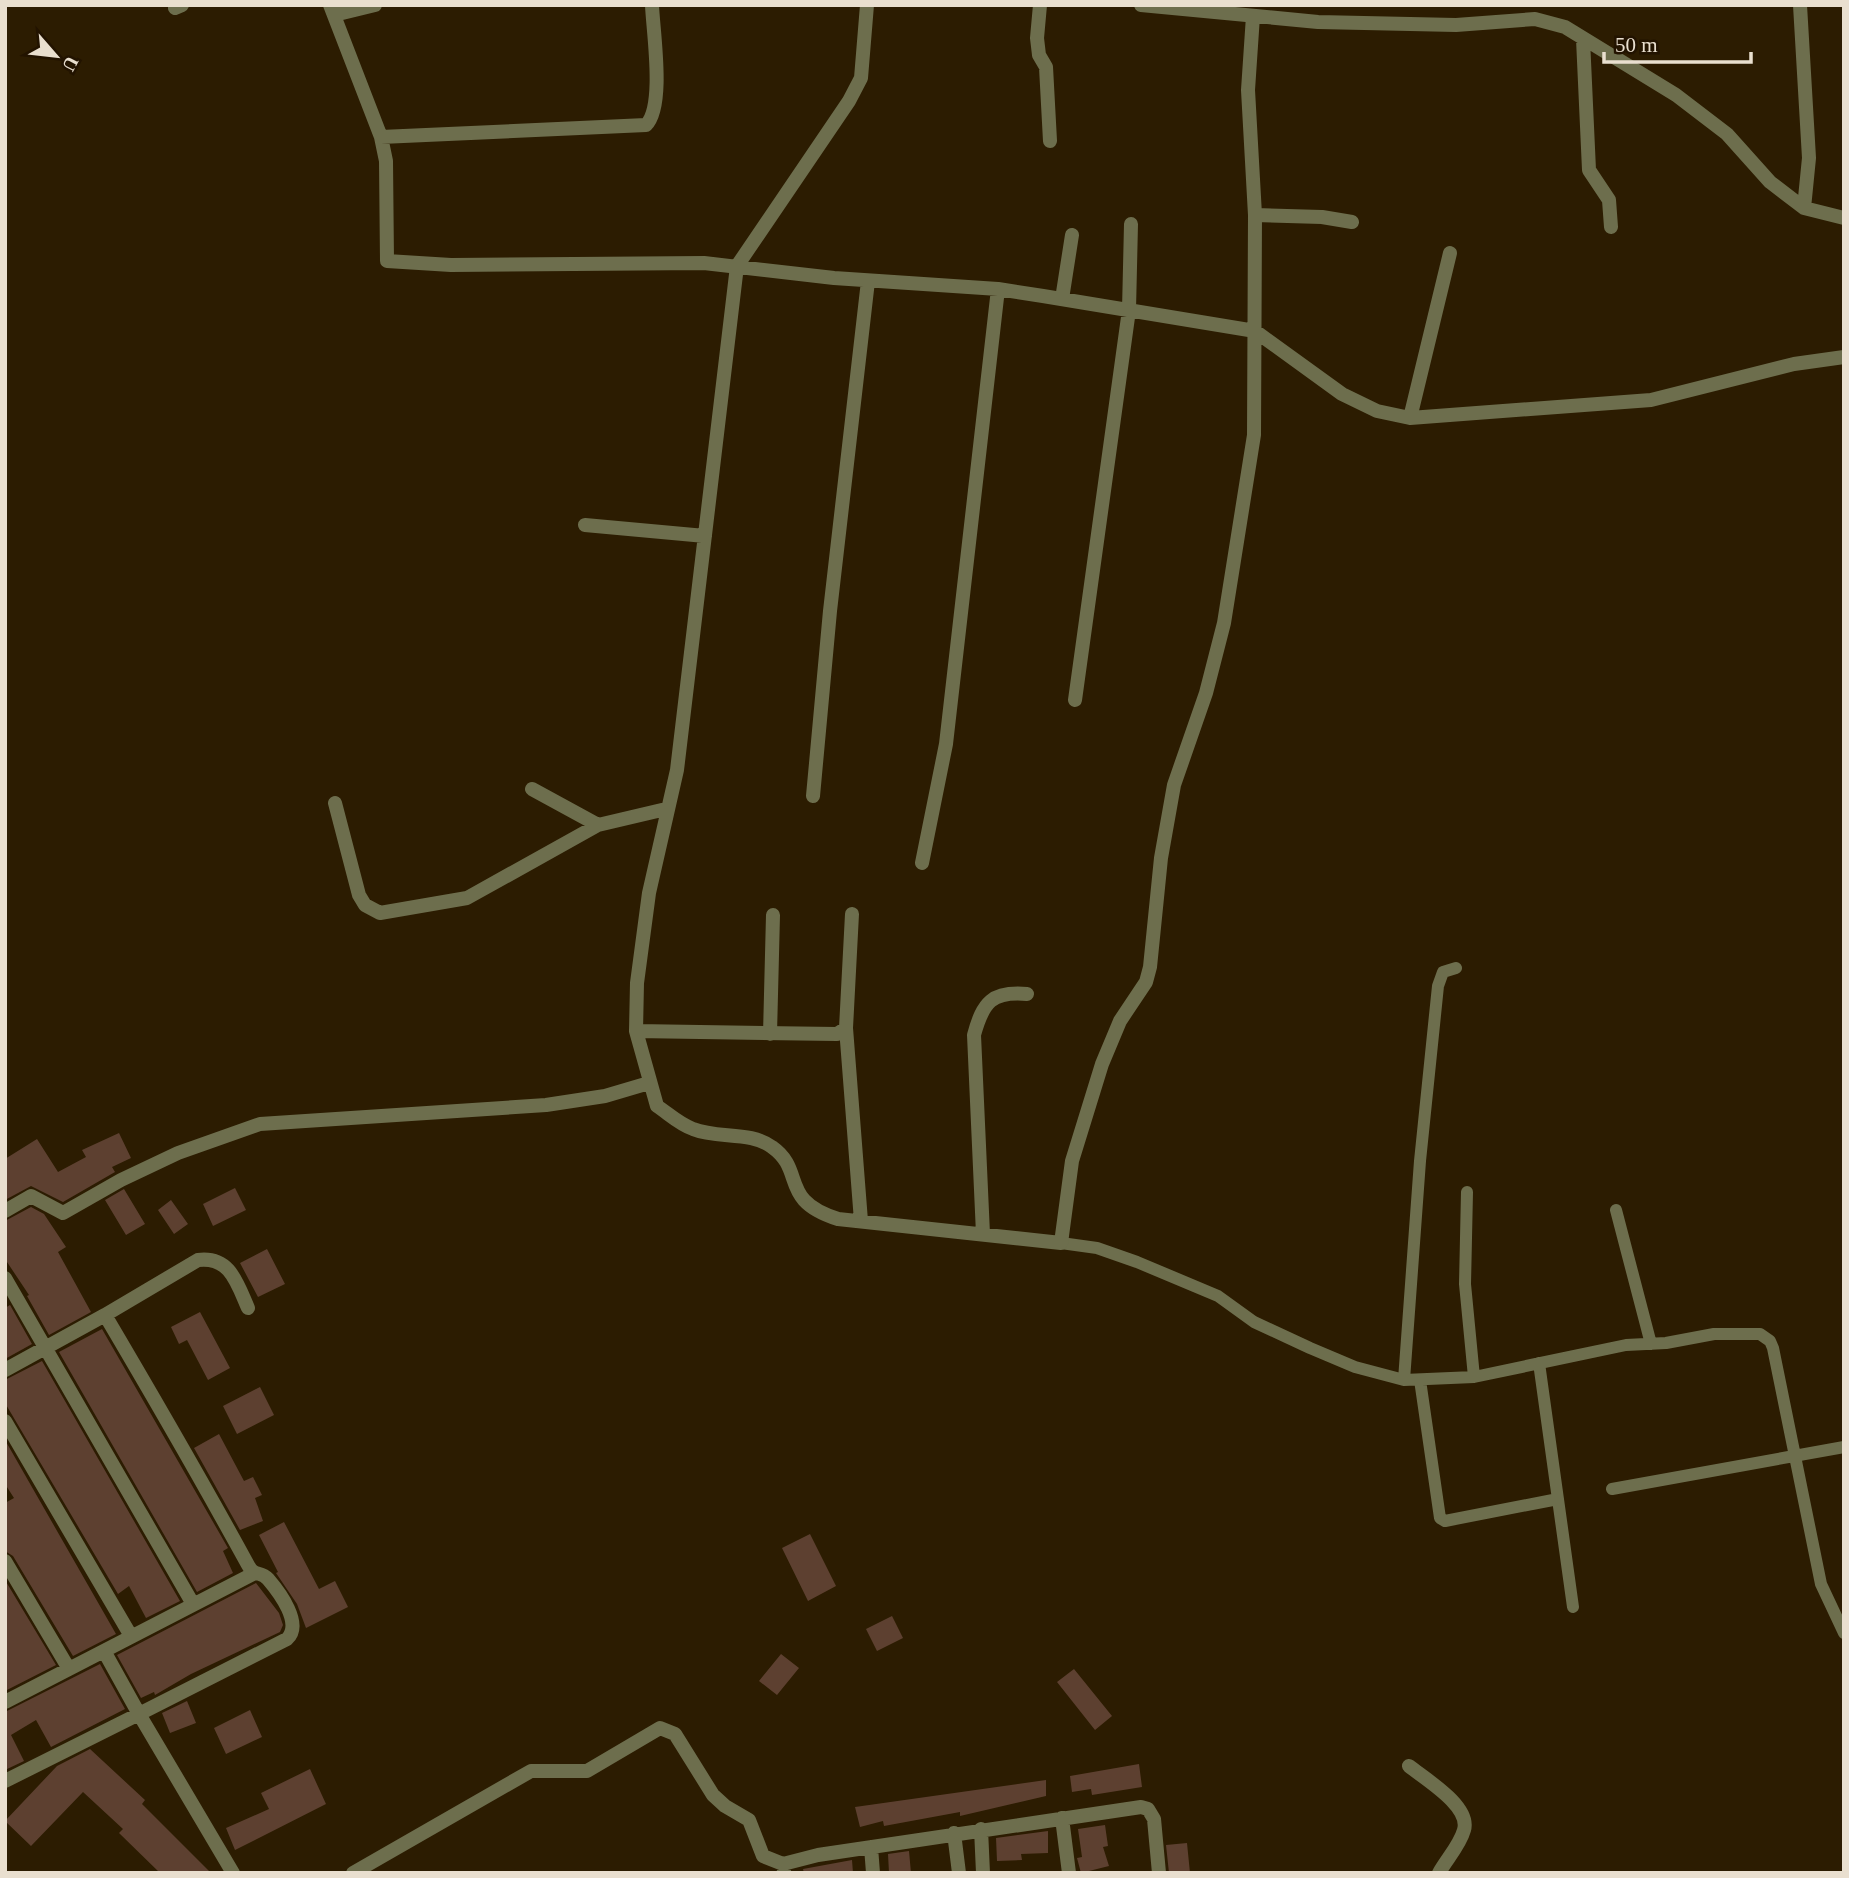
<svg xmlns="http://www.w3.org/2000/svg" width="1849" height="1878" viewBox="0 0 1849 1878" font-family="'Times New Roman',serif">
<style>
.building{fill:#5d4030}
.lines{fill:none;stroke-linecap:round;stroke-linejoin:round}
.lane{stroke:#6d6e4d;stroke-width:12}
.street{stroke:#6d6e4d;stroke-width:14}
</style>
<rect width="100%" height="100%" fill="#2c1c01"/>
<path class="building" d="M119 1133 131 1158 112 1167 115 1172 63 1202 31 1186 5 1200V1159L37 1139 58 1172 86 1157 82 1150Z
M235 1188 246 1210 213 1226 203 1204Z
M124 1189 145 1224 126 1235 105 1200Z
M171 1200 188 1224 174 1234 158 1210Z
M31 1207 44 1214 66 1247 58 1252 91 1312 49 1335 27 1296 29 1295 5 1259V1221Z
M267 1249 285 1284 258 1297 240 1263Z
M10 1305 32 1344 5 1359V1308Z
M200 1312 230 1368 208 1380 187 1340 179 1344 171 1327Z
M102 1329 228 1548 223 1551 233 1573 197 1592 59 1352Z
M42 1361 180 1601 146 1618 129 1586 118 1594 5 1403V1380Z
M260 1387 274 1415 237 1434 223 1406Z
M219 1434 244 1481 253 1477 262 1495 255 1498 263 1521 240 1530 194 1448Z
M5 1440 116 1634 73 1656 13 1556 5 1551V1503L14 1498 5 1484Z
M284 1522 319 1589 335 1581 348 1607 306 1628 297 1604 276 1573 278 1572 259 1535Z
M810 1534 836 1586 808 1601 782 1548Z
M5 1580 56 1665 5 1691Z
M256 1583 279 1613 283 1625 280 1632 191 1674 155 1695 154 1692 141 1698 117 1655Z
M892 1616 903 1638 877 1651 866 1629Z
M781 1654 799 1668 777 1695 759 1681Z
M100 1664 125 1709 51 1747 36 1720 11 1735 24 1761 5 1770V1712Z
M1074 1669 1112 1716 1095 1730 1057 1682Z
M187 1701 196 1723 170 1733 162 1713Z
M250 1710 262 1737 226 1754 214 1728Z
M90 1749 145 1800 142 1804 211 1873H160L119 1833 123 1829 83 1792 31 1846 5 1821 57 1766Z
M1139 1764 1142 1787 1092 1795 1091 1789 1072 1792 1070 1776Z
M310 1769 326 1804 235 1850 226 1828 269 1809 261 1793Z
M1046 1780V1796L960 1816V1812L884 1826 883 1821 860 1827 855 1807Z
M1105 1825 1108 1846 1103 1847 1109 1866 1081 1873 1077 1858 1082 1857 1078 1829Z
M1048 1831V1853L1021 1854 1022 1860 997 1861 996 1838Z
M1187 1843 1190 1873H1169L1166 1845Z
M909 1851 911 1873H889L888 1854Z
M852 1860 853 1873H804L803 1869Z"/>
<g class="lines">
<path class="lane" d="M1467 1192 1465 1284 1474 1377
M1616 1210 1651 1344
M1061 1243 1097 1248 1137 1262 1218 1296 1254 1322 1310 1348 1355 1367 1404 1380 1474 1377 1626 1345 1666 1343 1714 1334H1760L1770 1341 1773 1348 1821 1584 1844 1633
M1539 1363 1573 1607
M1404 1380 1420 1161 1438 986 1443 972 1456 968
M1420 1380 1440 1518 1445 1521 1558 1499
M1612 1489 1844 1447"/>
<path class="street" d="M330 5 381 137 386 161 387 261 451 265 704 263 834 278 998 289 1043 296 1255 331 1342 394 1377 411 1410 418 1651 400 1794 364 1844 357
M867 5 861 78 849 101 737 266 677 770 649 893 637 983 636 1031 657 1106C669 1114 679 1124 693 1129 717 1139 751 1131 772 1147 806 1171 778 1200 838 1219L1061 1243 1072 1161 1102 1064 1120 1021 1146 982 1150 967 1161 858 1174 785 1206 693 1224 623 1254 435 1255 215 1248 90 1253 16
M1040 5 1037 38 1039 55 1046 67 1050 141
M1141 5 1318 22 1456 25 1535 19 1565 27 1676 95 1727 134 1770 182 1804 208 1844 218
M1800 5 1809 158 1804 208
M175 8 182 5
M334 15 375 5
M1583 39 1589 170 1609 200 1611 227
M381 137 646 125C665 106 653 32 652 5
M1255 215 1322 217 1352 222
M1062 299 1072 235
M1410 418 1450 253
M585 525 705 536
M1075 700 1129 310 1131 224
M532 789 598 825
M813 796 830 611 868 281
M335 803 359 895 365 905 380 913 467 898 598 825 666 809
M922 863 946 744 998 289
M846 1028 861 1221
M636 1031 837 1034 846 1028 852 914
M770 1034 773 915
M5 1211 31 1196 63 1213 121 1180 178 1153 260 1124 546 1105 605 1096 649 1083
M983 1234 974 1035C983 1002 992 991 1027 994
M5 1278 193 1604
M105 1315 198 1260C230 1256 237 1283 248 1308
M5 1370 105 1315C154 1398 202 1481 248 1565 255 1578 260 1570 268 1579 280 1593 303 1624 287 1639L139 1714 104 1651
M5 1421 131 1636
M5 1561 69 1669
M5 1702 253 1574
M1409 1766C1425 1779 1471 1806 1464 1830 1460 1845 1446 1860 1439 1873
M5 1781 139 1714 233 1873
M1062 1818 1069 1873
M981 1829 983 1873
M954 1833 959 1873
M871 1847 873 1873
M784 1871 783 1864 818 1855 1141 1807 1148 1809 1154 1819 1159 1873
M353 1873 531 1771H587L660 1728 675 1734 713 1795 725 1806 749 1820 763 1856 783 1864"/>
</g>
<rect width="1849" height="1878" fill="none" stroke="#e9dfcf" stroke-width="14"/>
<g transform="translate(56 56) rotate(118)" stroke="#221300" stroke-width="5" paint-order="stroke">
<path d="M0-5L12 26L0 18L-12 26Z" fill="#e9dfcf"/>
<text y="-10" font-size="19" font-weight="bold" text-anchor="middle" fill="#e9dfcf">U</text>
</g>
<path d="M1604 52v10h147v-10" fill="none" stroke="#e9dfcf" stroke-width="3.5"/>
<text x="1615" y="52" font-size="21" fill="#e9dfcf" stroke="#221300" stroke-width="5" paint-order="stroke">50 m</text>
</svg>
